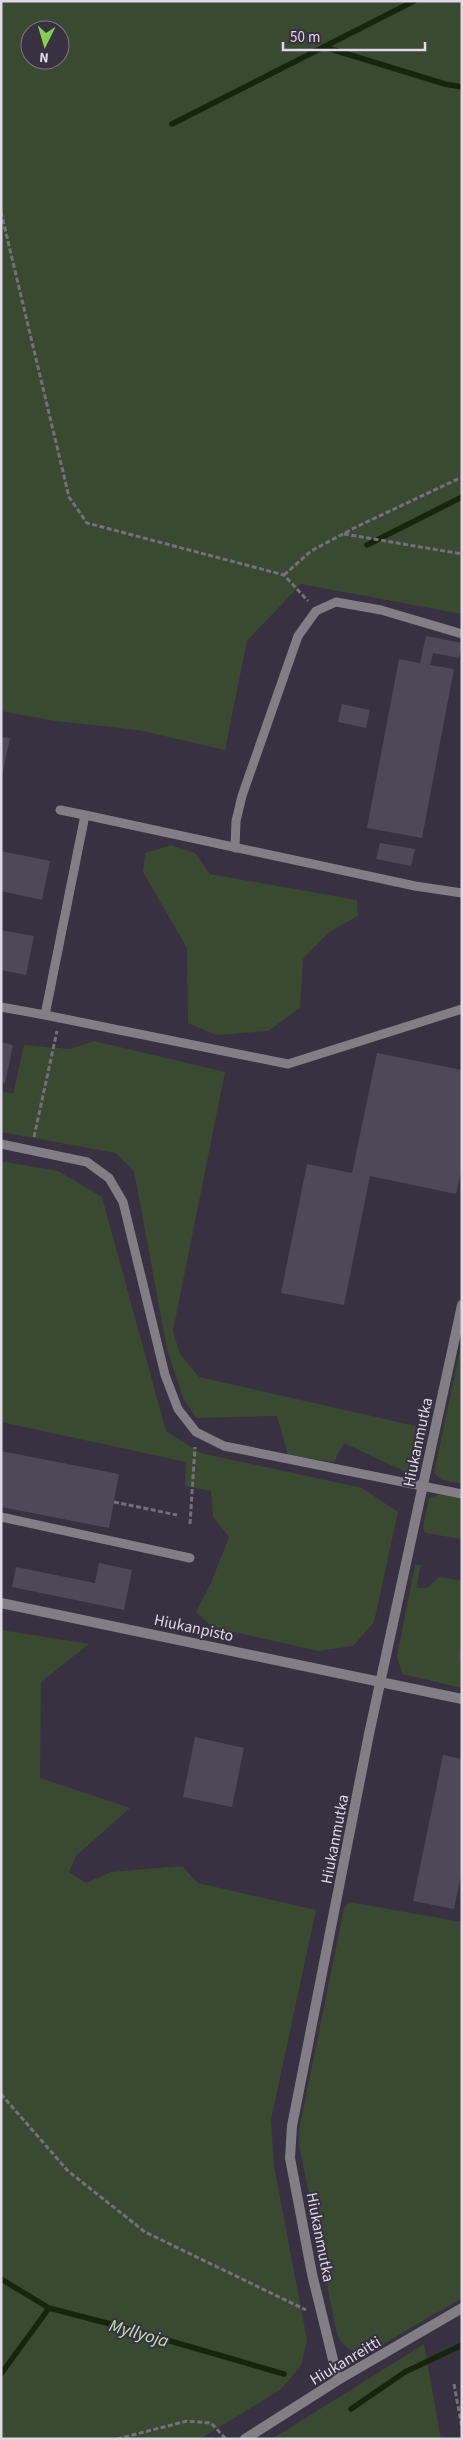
<svg xmlns="http://www.w3.org/2000/svg" width="463" height="2440" viewBox="0 0 463 2440" font-family="'Source Sans 3',sans-serif">
<style>
.green{fill:#3a4a31;fill-rule:evenodd}
.lines{fill:none;stroke-linecap:round;stroke-linejoin:round}
.stream{stroke:#16250c;stroke-width:5.5}
.building{fill:#4f4859}
.path{stroke:#746f7d;stroke-width:3;stroke-dasharray:5 2.5;stroke-linecap:butt}
.service{stroke:#817e86;stroke-width:9}
.minor{stroke:#817e86;stroke-width:10}
.labels{text-anchor:middle;stroke-width:4;stroke-linejoin:round;paint-order:stroke}
.street-label{font-size:16px;fill:#dedae5;stroke:#373141}
.water-label{font-size:18px;font-style:italic;fill:#c2e3ae;stroke:#373141}
</style>
<rect width="100%" height="100%" fill="#373141"/>
<path class="green" d="M1 1H462V614L301 584 247 641 225 750 138 730 55 721 1 711ZM30 30H60V60H30Z
M171 845 195 853 210 874 357 900 358 916 329 932 303 959 300 1008 268 1031 216 1035 188 1023 187 948 143 872 145 853Z
M94 1041 225 1072 173 1331 180 1354 199 1377 416 1426 408 1473 344 1443 334 1462 288 1455 277 1416 196 1418 183 1398 167 1349 134 1171 116 1153 1 1132V1091L13 1094 24 1045 70 1049Z
M1 1161 58 1171 102 1197 166 1431 201 1453 362 1488 398 1512 374 1622 353 1646 318 1651 212 1627 196 1612 211 1583 229 1537 213 1517 211 1491 185 1486 186 1462 1 1422Z
M462 1341V1484L442 1480 434 1473Z
M441 1494 462 1498V1539L425 1533 423 1528 429 1498Z
M415 1565H421L416 1588H427L439 1577 462 1581V1643L459 1659 462 1660V1688L402 1674 397 1656Z
M1 1630 89 1644 41 1682 40 1778 130 1808 76 1856 69 1872 86 1883 111 1872 182 1866 198 1883 316 1910 271 2120 274 2166 307 2340 301 2366 280 2390 200 2439H1Z
M349 1902 462 1922V2298L366 2354C351 2353 344 2347 337 2335L299 2144V2130L344 1908Z
M424 2344 441 2439H272Z"/>
<g class="lines">
<path class="stream" d="M324 47 445 84 462 87
M172 124 414 1
M367 545 462 497
M1 2279 49 2308 122 2327 284 2374
M1 2374 49 2308
M351 2409 405 2372 462 2345"/>
</g>
<path class="building" d="M426 636 462 643V645L459 658 433 653 430 665 454 669 422 838 367 828 399 659 420 663Z
M342 704 370 710 366 728 338 722Z
M1 737 10 738 2 776H1Z
M380 843 415 849 411 866 376 859Z
M1 851 50 861 42 900 1 891Z
M1 930 34 936 26 975 1 970Z
M1 1042 13 1045 5 1083 1 1082Z
M377 1053 462 1070V1167L456 1194 370 1176 344 1305 281 1293 307 1164 352 1173Z
M1 1451 119 1474 109 1528 1 1507Z
M99 1563 132 1570 124 1610 12 1587 16 1567 95 1583Z
M461 1647H462V1660L458 1659Z
M195 1737 244 1748 232 1807 183 1797Z
M443 1755 462 1759V1870L454 1909 413 1901Z"/>
<g class="lines">
<path class="path" d="M1 212 69 497 87 523 284 575 308 601
M344 534 462 554
M284 575 311 551 356 527 462 477
M34 1137 57 1031
M114 1502 177 1515
M190 1524 195 1447
M1 2094 68 2171 145 2232 306 2310
M454 2384 462 2428
M117 2439 187 2421 211 2423 226 2439"/>
<path class="service" d="M60 810 85 815
M235 848 236 821 242 796 298 636 316 611 336 602 381 610 462 634
M462 893 415 886 85 815 45 1015 288 1064 462 1009
M1 1007 45 1015
M1 1144 87 1162 109 1178 123 1202 165 1375 178 1409 196 1432 224 1446 462 1494
M1 1517 190 1558"/>
<path class="minor" d="M1 1603 462 1699
M338 2380 312 2274 290 2158 292 2126 369 1734 462 1305
M245 2439 338 2380 462 2308"/>
</g>
<g class="labels">
<g class="street-label">
<text transform="translate(417 1442) rotate(-78)" y="6">Hiukanmutka</text>
<text transform="translate(194 1627) rotate(12)" y="6">Hiukanpisto</text>
<text transform="translate(334 1839) rotate(-79)" y="6">Hiukanmutka</text>
<text transform="translate(321 2237) rotate(79)" y="6">Hiukanmutka</text>
<text transform="translate(345 2360) rotate(-31)" y="6">Hiukanreitti</text>
</g>
<g class="water-label">
<text transform="translate(139 2333) rotate(16)" y="6">Myllyoja</text>
</g>
</g>
<rect width="463" height="2440" fill="none" stroke="#dedae5" stroke-width="5"/>
<g transform="translate(45 45) rotate(185)"><circle r="24" fill="#373141" stroke="#7a7583"/>
<path d="M0-4L9 19L0 12L-9 19Z" fill="#85cf4d"/>
<text y="-8" font-size="14" font-weight="bold" text-anchor="middle" fill="#dedae5">N</text>
</g>
<path d="M283 42v8h142v-8" fill="none" stroke="#dedae5" stroke-width="2.5"/>
<text x="290" y="42" font-size="15" fill="#dedae5" stroke="#373141" stroke-width="4" paint-order="stroke">50 m</text>
</svg>
